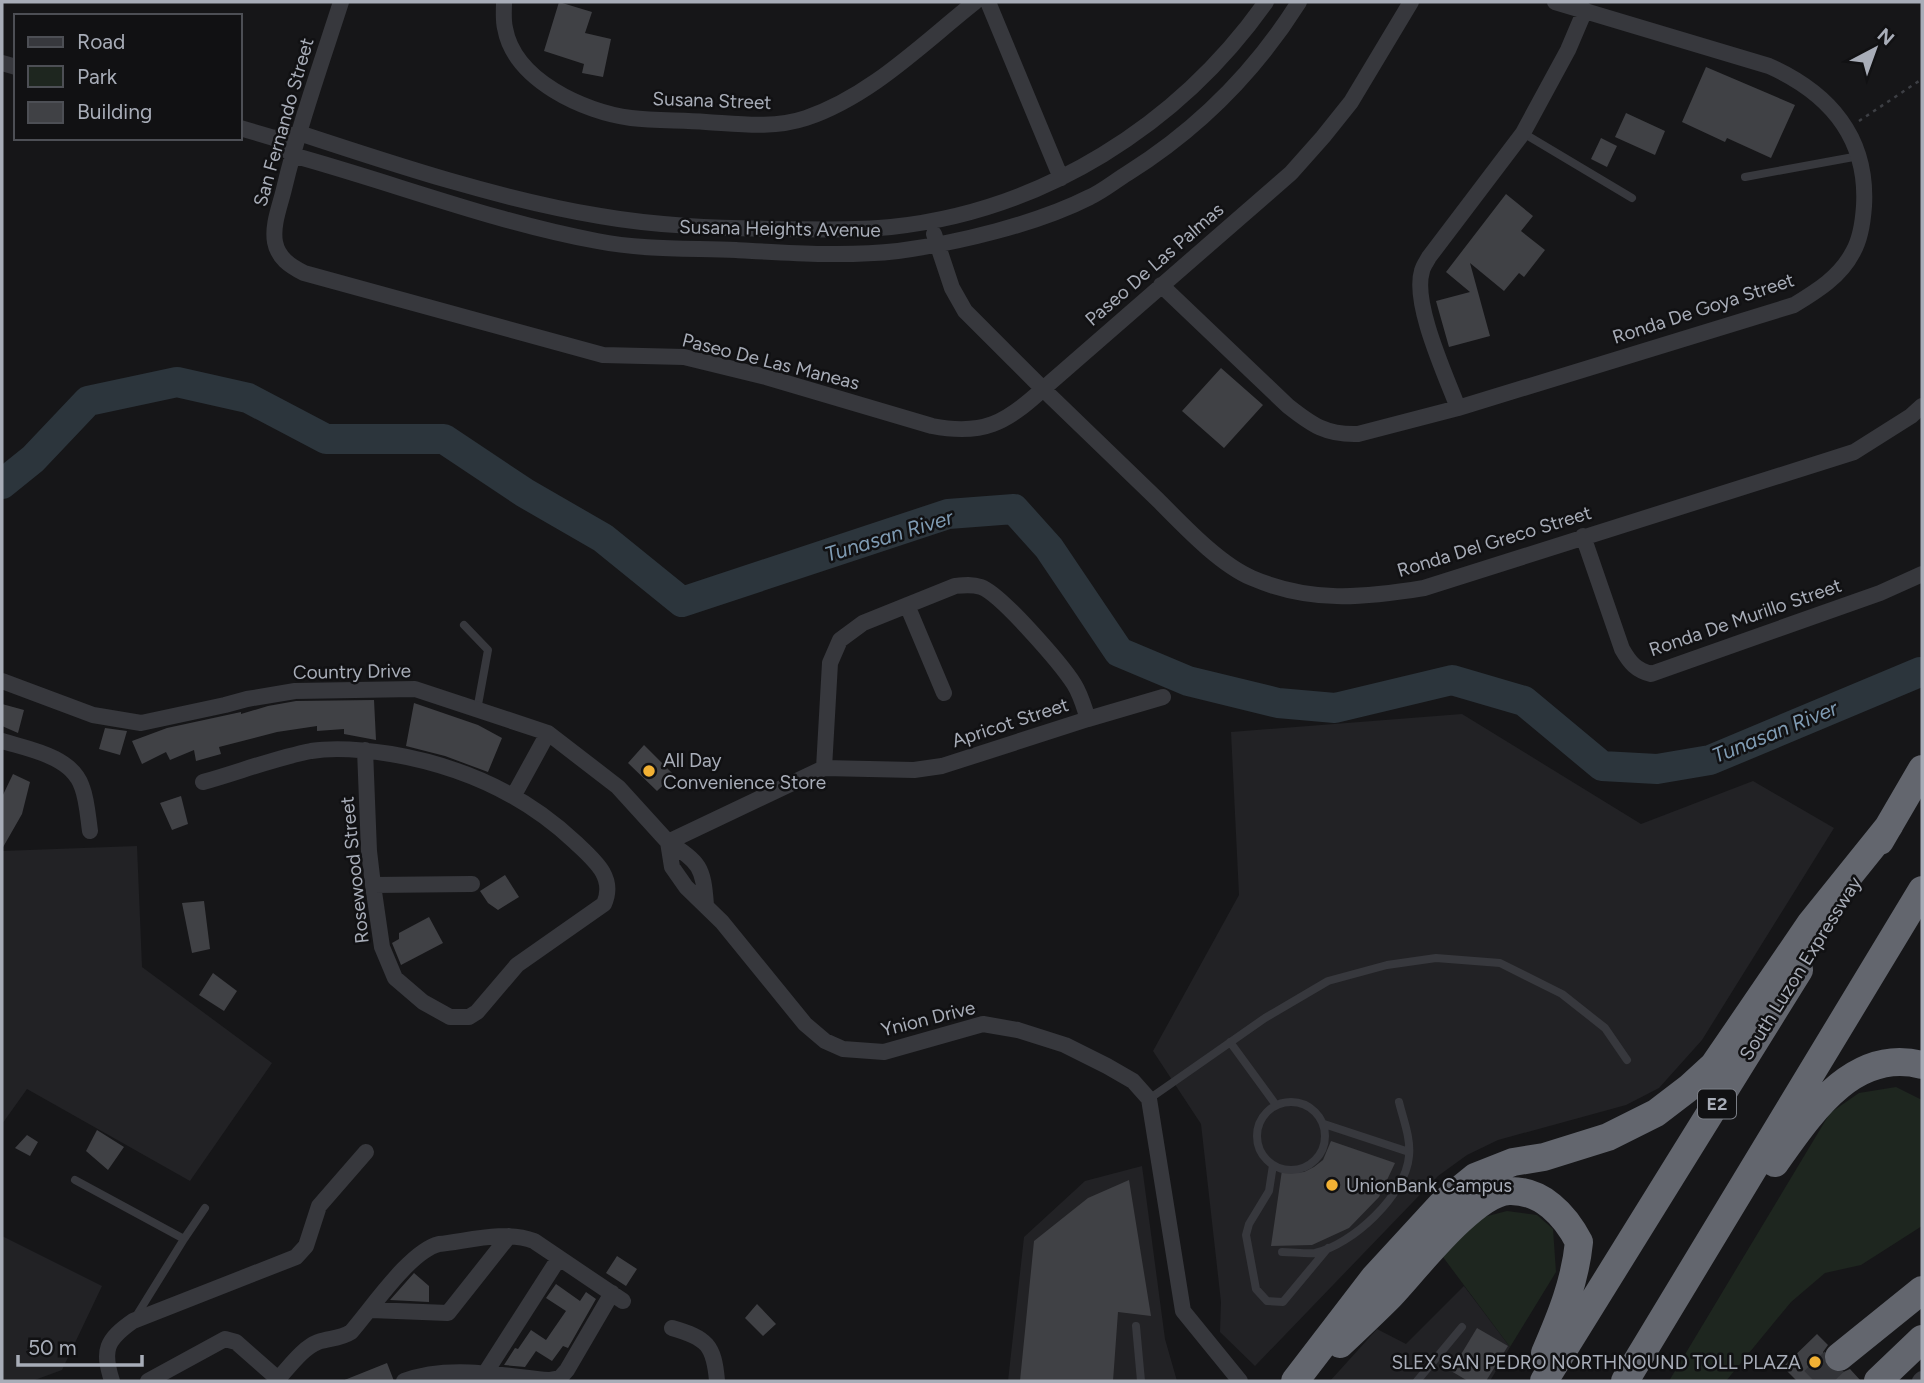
<svg xmlns="http://www.w3.org/2000/svg" width="1924" height="1383" viewBox="0 0 1924 1383" font-family="Figtree,sans-serif">
<style>
.built{fill:#222225}
.green{fill:#1e261f}
.lines{fill:none;stroke-linecap:round;stroke-linejoin:round}
.river{stroke:#2c353c;stroke-width:30}
.building{fill:#404145}
.highway-tunnel{stroke:#333438;stroke-width:28;stroke-dasharray:28 14;stroke-linecap:butt}
.path{stroke:#3d3f44;stroke-width:2.5;stroke-dasharray:3.5 5;stroke-linecap:butt}
.lane{stroke:#37383d;stroke-width:8}
.street{stroke:#37383d;stroke-width:16}
.highway{stroke:#63666e;stroke-width:28}
.poi-dot{fill:#f2b134;stroke:#111113;stroke-width:2.5}
.labels{text-anchor:middle;stroke-width:5;stroke-linejoin:round;paint-order:stroke}
.shield{fill:#111113;stroke:#7b7e86;stroke-width:2}
.shield-label{font-size:18px;font-weight:bold;fill:#a8adb8}
.street-label{font-size:19px;fill:#a8adb8;stroke:#111113}
.poi-label{font-size:19px;fill:#a8adb8;stroke:#111113;text-anchor:start}
.water-label{font-size:21px;font-style:italic;fill:#7f9bb3;stroke:#111113}
</style>
<rect width="100%" height="100%" fill="#161618"/>
<path class="built" d="M1462 714 1641 824 1753 781 1834 828 1702 1040 1659 1088 1626 1105 1498 1140 1467 1155 1438 1176 1255 1366 1220 1332 1221 1302 1201 1124 1153 1051 1239 895 1231 732Z
M137 846 142 967 272 1063 190 1181 27 1089 2 1124V851Z
M1142 1166 1165 1339 1177 1381H1008L1024 1237 1085 1181Z
M2 1236 102 1286 62 1370 32 1381H2Z
M1464 1286 1510 1347 1490 1381H1330L1377 1329 1406 1344Z"/>
<path class="green" d="M1896 1087 1922 1100V1226L1861 1265 1825 1273 1791 1302 1726 1381H1669L1830 1113 1859 1093Z
M1507 1211 1537 1215 1553 1229 1556 1272 1510 1347 1443 1257 1480 1218Z"/>
<g class="lines">
<path class="river" d="M2 484 33 459 88 401 177 382 248 398 326 439H444L525 493 603 538 682 602 948 514 1014 509 1049 548 1119 652 1188 681 1278 703 1335 708 1452 680 1524 701 1602 766 1657 769 1710 760 1920 672"/>
</g>
<path class="building" d="M559 2 592 12 585 33 611 39 603 77 582 73 584 64 544 51Z
M1706 67 1795 105 1771 158 1727 138 1725 142 1682 122Z
M1626 113 1665 131 1655 155 1615 137Z
M1601 138 1617 146 1607 167 1591 159Z
M1506 194 1533 216 1521 231 1545 250 1524 277 1519 273 1504 291 1470 263 1490 336 1449 347 1436 301 1470 292 1446 272Z
M1221 368 1263 405 1224 448 1182 411Z
M374 700 376 740 344 734V729L317 731V726L277 732 219 747 221 754 196 761 194 750 170 760 166 752 142 764 132 741 167 728 241 712V714L268 706 296 701Z
M414 703 478 725 502 738 488 772 445 756 406 746Z
M2 704 24 710 18 733 2 726Z
M105 728 127 731 120 755 99 749Z
M644 745 674 775 657 791 628 763Z
M13 774 30 782 22 814 2 849V797Z
M181 796 188 824 172 830 160 803Z
M505 875 519 897 498 910 488 903 480 891Z
M204 901 210 949 192 953 182 903Z
M429 917 443 943 401 965 392 943 399 939V933Z
M213 973 237 991 224 1011 199 995Z
M97 1130 124 1147 108 1170 86 1151Z
M27 1135 38 1142 30 1156 15 1148Z
M1331 1141 1395 1163 1379 1197 1349 1228 1312 1245 1271 1246 1282 1170 1293 1173 1304 1172 1314 1167 1323 1160Z
M1129 1180 1151 1316 1118 1312 1113 1381H1020L1034 1241 1088 1198Z
M617 1256 637 1269 626 1286 606 1273Z
M414 1273 429 1286V1302L390 1300Z
M556 1284 580 1301 586 1292 596 1299 568 1348 563 1346 552 1361 536 1351 525 1367 504 1365 515 1348 518 1349 531 1330 546 1340 566 1311 546 1298Z
M757 1304 776 1324 763 1336 745 1318Z
M1477 1328 1508 1346 1486 1381H1468L1451 1371Z
M1817 1334 1828 1345 1823 1352V1359L1827 1368 1834 1373H1841L1850 1369 1861 1381H1797L1783 1367Z
M387 1363 394 1381H342Z"/>
<g class="lines">
<path class="highway-tunnel" d="M1814 1381 1839 1357"/>
<path class="path" d="M1859 121 1922 79"/>
<path class="lane" d="M1523 133 1632 198
M1745 177 1859 156
M464 625 488 650 477 710
M1230 1042 1276 1105
M1149 1099 1265 1018 1328 981 1387 965 1436 958 1500 963 1562 994 1605 1028 1627 1060
M1257 1136a34 34 0 1 1 68 0a34 34 0 1 1-68 0Z
M1324 1124 1409 1152
M1273 1165 1269 1191 1249 1224 1246 1235 1256 1289 1267 1301 1283 1302 1328 1248
M75 1180 184 1239 135 1318
M184 1239 205 1208
M1282 1252C1292 1252 1307 1254 1315 1253 1352 1245 1406 1195 1409 1156 1411 1138 1403 1119 1399 1102
M1136 1326 1141 1381
M1417 1381 1462 1327"/>
<path class="street" d="M341 2C321 64 299 126 284 189 280 206 272 225 275 242 278 258 290 266 304 273L603 355 684 357 766 377 932 426C983 436 1006 423 1043 389 1081 426 1120 463 1158 500 1183 525 1219 564 1252 578 1310 603 1363 598 1424 588L1854 452 1911 416 1922 406
M504 2C504 10 503 20 505 28 514 80 584 112 631 118 656 121 681 120 706 122 739 124 773 129 806 118 871 96 922 44 975 2
M988 2 1061 178
M2 63 16 67
M240 128 274 138 299 133C396 165 499 199 600 216 657 226 717 228 775 229 814 229 853 231 891 227 1043 211 1179 125 1266 2
M274 138 292 155C394 183 494 222 597 241 642 250 691 248 736 250 789 253 845 257 898 251 957 243 1037 224 1090 197 1103 191 1115 181 1128 173 1198 129 1255 72 1299 2
M934 234 952 288 965 311 1043 389 1291 173 1323 137 1351 102 1411 2
M1161 285 1288 406C1312 425 1326 435 1358 434L1458 408 1794 305C1817 291 1840 277 1853 252 1861 238 1863 221 1864 206 1868 137 1829 93 1769 66L1555 2
M1458 408C1446 376 1412 303 1422 271 1423 266 1427 261 1429 257L1523 133 1568 50 1585 10
M1583 536 1622 649C1630 663 1636 670 1651 674L1880 593 1922 574
M907 605 944 693
M2 681 93 715 141 723 225 705 247 699 295 691 415 689 548 733 618 787 668 842 672 867 686 887 722 922 805 1024 825 1041 843 1049 884 1052 983 1024 1018 1030 1065 1045 1107 1066 1133 1081 1149 1099 1183 1311 1240 1381
M1088 719 1163 697
M2 741C28 749 72 756 82 787 87 800 88 817 90 831
M203 782C239 772 275 758 311 751 336 747 366 750 391 754 461 766 523 793 575 842 594 860 616 877 604 904L517 965 477 1012 469 1017H450L423 1002 395 978 382 947 373 885 369 851 365 750
M514 795 548 733
M668 842 824 768 914 770 942 766 1088 719C1084 707 1081 695 1074 684 1062 665 1001 594 981 587 972 584 964 585 955 586L863 623 840 640 830 663 824 768
M668 842C700 863 703 866 706 905
M373 885 472 884
M371 1310 448 1313 509 1236
M672 1328C707 1338 714 1345 717 1381
M484 1375 559 1258
M112 1381C102 1350 106 1340 133 1321L296 1257 306 1246 319 1206 366 1152
M148 1381 225 1339 236 1342 278 1379
M276 1381C288 1369 302 1348 318 1342 330 1338 340 1339 351 1332 372 1308 410 1251 439 1244 468 1241 505 1230 534 1241L623 1301
M404 1381C449 1364 502 1376 549 1380L560 1378 567 1370 612 1293
M1920 1381 1922 1379"/>
<path class="highway" d="M1880 841 1922 769
M1775 1163C1810 1114 1853 1047 1922 1065
M1340 1344C1357 1328 1374 1312 1390 1296 1415 1270 1473 1193 1509 1191 1542 1190 1565 1215 1579 1242 1575 1282 1561 1316 1545 1353
M1839 1357 1922 1290
M1295 1381 1374 1278 1443 1203 1475 1177 1513 1162 1544 1157 1608 1137 1656 1113 1690 1087 1714 1065 1811 923 1889 826
M1544 1381 1799 970
M1625 1381 1922 890
M1878 1381 1922 1339"/>
</g>
<g class="poi-dot">
<circle cx="649" cy="771" r="7"/>
<circle cx="1332" cy="1185" r="7"/>
<circle cx="1815" cy="1362" r="7"/>
</g>
<g class="labels">
<rect class="shield" x="1698" y="1089.5" width="38" height="29" rx="5"/>
<g class="shield-label">
<text x="1717" y="1110">E2</text>
</g>
<g class="street-label">
<text transform="translate(712 100) rotate(2)" y="7">Susana Street</text>
<text transform="translate(283 122) rotate(-74)" y="7">San Fernando Street</text>
<text transform="translate(780 228) rotate(1)" y="7">Susana Heights Avenue</text>
<text transform="translate(1154 264) rotate(-41)" y="7">Paseo De Las Palmas</text>
<text transform="translate(1703 308) rotate(-18)" y="7">Ronda De Goya Street</text>
<text transform="translate(771 361) rotate(14)" y="7">Paseo De Las Maneas</text>
<text transform="translate(1494 541) rotate(-17)" y="7">Ronda Del Greco Street</text>
<text transform="translate(1745 617) rotate(-19)" y="7">Ronda De Murillo Street</text>
<text transform="translate(352 671) rotate(-1)" y="7">Country Drive</text>
<text transform="translate(1010 722) rotate(-18)" y="7">Apricot Street</text>
<text transform="translate(354 870) rotate(-96)" y="7">Rosewood Street</text>
<text transform="translate(1800 968) rotate(-58)" y="7">South Luzon Expressway</text>
<text transform="translate(928 1018) rotate(-14)" y="7">Ynion Drive</text>
</g>
<g class="poi-label">
<text x="663" y="767">All Day<tspan x="663" dy="22">Convenience Store</tspan></text>
<text x="1346" y="1192">UnionBank Campus</text>
<text x="1801" y="1369" text-anchor="end">SLEX SAN PEDRO NORTHNOUND TOLL PLAZA</text>
</g>
<g class="water-label">
<text transform="translate(889 536) rotate(-17)" y="7">Tunasan River</text>
<text transform="translate(1775 732) rotate(-22)" y="7">Tunasan River</text>
</g>
</g>
<rect width="1924" height="1383" fill="none" stroke="#a8adb8" stroke-width="7"/>
<rect x="14" y="14" width="228" height="126" fill="#111113" stroke="#4d4f55" stroke-width="2"/>
<rect x="28" y="37" width="35" height="10" fill="#37383d" stroke="#4d4f55" stroke-width="2"/>
<text x="77" y="49" font-size="21" fill="#a8adb8">Road</text>
<rect x="28" y="66" width="35" height="21" fill="#1e261f" stroke="#4d4f55" stroke-width="2"/>
<text x="77" y="84" font-size="21" fill="#a8adb8">Park</text>
<rect x="28" y="102" width="35" height="21" fill="#404145" stroke="#4d4f55" stroke-width="2"/>
<text x="77" y="119" font-size="21" fill="#a8adb8">Building</text>
<g transform="translate(1875 49) rotate(41)" stroke="#111113" stroke-width="5" paint-order="stroke">
<path d="M0-5L12 26L0 18L-12 26Z" fill="#a8adb8"/>
<text y="-10" font-size="19" font-weight="bold" text-anchor="middle" fill="#a8adb8">N</text>
</g>
<path d="M18 1355v10h124v-10" fill="none" stroke="#a8adb8" stroke-width="3.5"/>
<text x="28" y="1355" font-size="21" fill="#a8adb8" stroke="#111113" stroke-width="5" paint-order="stroke">50 m</text>
</svg>
